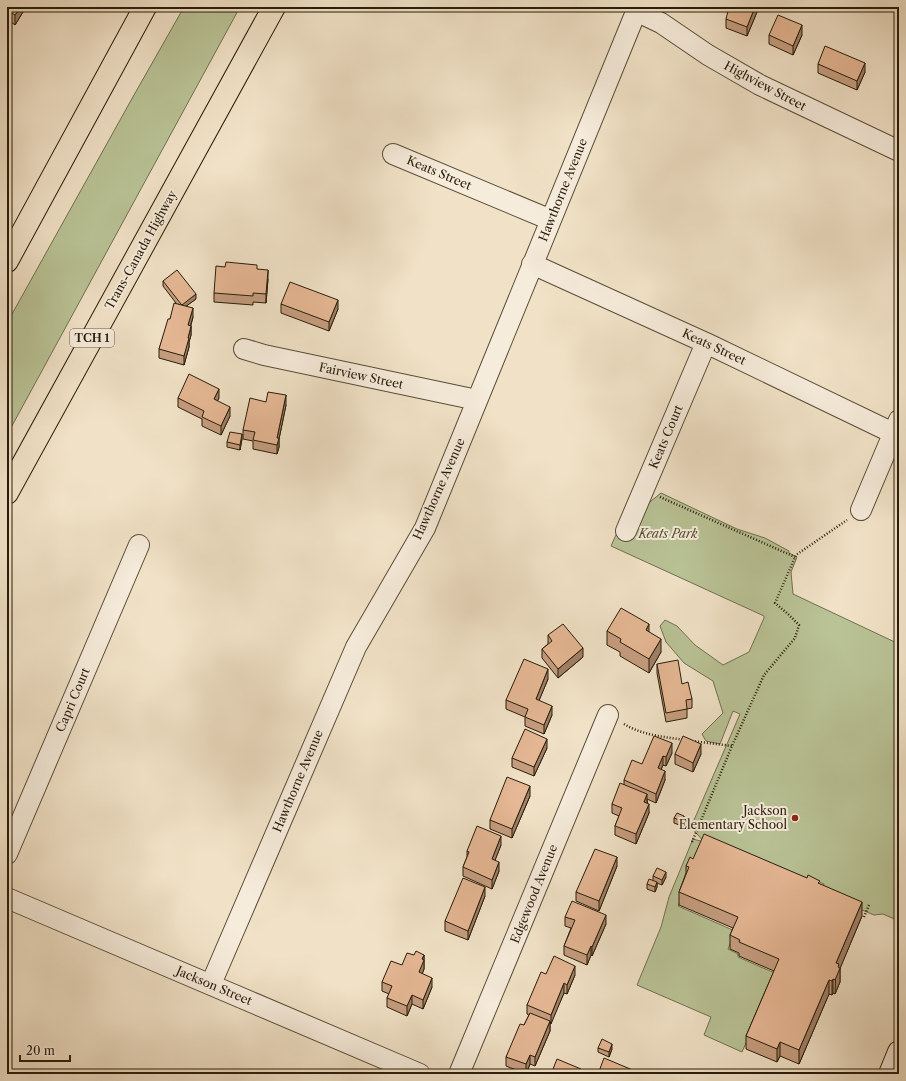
<svg xmlns="http://www.w3.org/2000/svg" width="906" height="1081" viewBox="0 0 906 1081" font-family="'Libre Caslon Text',serif">
<style>
.green{fill:#b9c396;stroke:#707050}
.lines{fill:none;stroke-linecap:round;stroke-linejoin:round}
.street-casing{stroke:#5a4e39;stroke-width:22}
.secondary-casing{stroke:#281c0a;stroke-width:24}
.highway-casing{stroke:#281c0a;stroke-width:24}
.path{stroke:#281c0a;stroke-width:2.5;stroke-dasharray:1 2;stroke-linecap:butt}
.street{stroke:#f6ecdb;stroke-width:20}
.secondary{stroke:#f6ecdb;stroke-width:22}
.highway{stroke:#f1e2c7;stroke-width:22}
.wall{fill:#c69e80;stroke:#281c0a}
.shaded-wall{fill:#a18168;stroke:#281c0a}
.building{fill:#e6b895;stroke:#281c0a}
.poi-dot{fill:#8f2418;stroke:#f6ecdb;stroke-width:1.5}
.labels{text-anchor:middle;stroke-width:4;stroke-linejoin:round;paint-order:stroke}
.shield{fill:#f6ecdb;stroke:#665a49;stroke-width:1}
.shield-label{font-size:11px;font-weight:bold;fill:#281c0a}
.street-label{font-size:12px;fill:#281c0a;stroke:#f6ecdb}
.park-label{font-size:12px;font-style:italic;fill:#544e34;stroke:#f6ecdb}
.poi-label{font-size:12px;fill:#281c0a;stroke:#f6ecdb;text-anchor:end}
</style>
<rect width="100%" height="100%" fill="#f1e2c7"/>
<filter id="stains"><feTurbulence type="fractalNoise" baseFrequency=".005" numOctaves="4"/><feColorMatrix values="0 0 0 0 .2 0 0 0 0 .09 0 0 0 0 .02 0 0 0 .5 -.17"/></filter>
<radialGradient id="worn" r=".72"><stop offset=".6" stop-color="#630" stop-opacity="0"/><stop offset="1" stop-color="#630" stop-opacity=".3"/></radialGradient>
<path class="green" d="M184 7H240L7 435V323L134 95Z
M661 493 737 529 765 538 789 551V553L797 557 791 572 793 594 899 644V921L883 914 874 915 821 893 824 884 815 880 688 881 678 906 735 931 728 949 738 954V957L777 974 742 1052 704 1035 711 1017 637 985 661 927 669 897 693 839 704 842 691 827 740 714 733 711 720 744 706 741 702 734 723 713 713 681 684 663 666 642 660 626 665 620 677 626 695 645 723 665 749 652 764 618V616L611 546 620 526Z"/>
<g class="lines">
<g class="street-casing">
<path id="street" d="M636 11 661 23 708 55 760 85 899 151
M393 154 551 220
M532 264 706 343 893 433
M244 349 264 355 477 400
M861 510 899 420
M626 531 706 343
M7 854 139 545
M7 898 420 1074
M211 984 356 647 425 528 638 7
M459 1074 608 715"/>
</g>
<g class="secondary-casing">
<path id="secondary" d="M890 1074 899 1052"/>
</g>
<g class="highway-casing">
<path id="highway" d="M7 261 145 7
M7 493 274 7"/>
</g>
<path class="path" d="M660 497 795 557
M624 724C642 735 664 737 685 740
M692 741 732 746
M692 842 732 746 764 675 795 638 799 625 788 614 775 603 796 555 847 520
M864 917 869 905"/>
<use href="#street" class="street"/>
<use href="#secondary" class="secondary"/>
<use href="#highway" class="highway"/>
</g>
<path class="wall" d="M7 7H26L15 25 7 19Z
M757 12 747 36 726 28V19Z
M769 35H802L793 55 769 44Z
M818 64 865 72 857 90 818 73Z
M257 269 268 279 266 303 253 302V305L214 302V293Z
M163 281 196 299 186 306 193 317 191 325V335L189 342V347L184 365 159 358V349L176 303 163 286Z
M281 304 338 309 329 331 281 313Z
M178 398H219L217 401 230 416 221 435 202 426V419L178 407Z
M266 402 286 405 279 439V447L277 454 253 449V441L243 439V430Z
M242 439 240 450 227 447V442Z
M607 631 649 632 661 652 649 673 620 656V652L607 645Z
M548 635 583 657 558 678 542 658V649L548 644Z
M657 664 682 684 692 699V708L687 709V718L666 722 657 673Z
M548 679 539 700 552 715 544 734 525 726V717L506 709V700Z
M547 748 534 776 512 767V758Z
M672 753 666 766 663 765 661 769 665 780 656 803 647 799 649 813 636 844 615 835V826L619 816 612 813V804L624 785V780L642 764Z
M675 754H701L693 772 675 764Z
M530 796 512 838 490 829V820Z
M674 818 684 821 682 826 674 823Z
M501 845 495 860 499 871 492 889 463 876V867L467 857V851Z
M693 859 820 884 862 916 840 968V982L835 994 833 993 832 995 829 994 799 1064 780 1056 777 1062 746 1049V1036L774 971 739 956V953L730 949V935L733 928 679 905V892L686 873V866Z
M617 866 599 911 576 901V892Z
M653 876 666 877 662 885 657 883V887L655 892 647 889V884L653 881Z
M485 896 468 940 445 931V921Z
M565 917 606 924 592 956 591 955 587 965 564 955V946L571 928 565 926Z
M414 955H424V969L422 974 432 987 423 1009 412 1004 407 1016 387 1007V998L389 994 382 991V982L402 965Z
M546 974 575 975 567 994 564 993 550 1024V1031L535 1066 530 1064 526 1074 506 1066V1057L524 1025 529 1015 527 1014V1005Z
M598 1048 612 1049 609 1057 598 1052Z"/>
<path class="shaded-wall" d="M21 7H26L15 25V15Z
M755 7H758L757 12 747 36V27Z
M8 25V34L7 36V27Z
M802 25V35L793 55V46Z
M865 63V72L857 90V81Z
M268 270V279L266 303V294Z
M196 294V299L181 310V305Z
M338 300V309L329 331V322Z
M193 308V317L188 334V325Z
M191 326V335L189 342V347L184 365V356L188 338Z
M219 389V398L214 408V399Z
M286 395V405L279 439V447L277 454V438Z
M230 407V416L221 435V426Z
M242 434V439L240 450V445Z
M649 624V638L646 630Z
M661 639V652L649 673V659Z
M583 648V657L558 678V669Z
M548 669V679L536 708V699Z
M552 706V715L544 734V725Z
M547 739V748L534 776V767Z
M672 743V753L666 766V757Z
M701 744V754L693 772V763Z
M663 756V765L658 777V768Z
M665 771V780L656 803V794Z
M530 786V796L512 838V829Z
M647 794V804L644 802Z
M649 804V813L636 844V834Z
M684 816V821L682 826V821Z
M501 836V845L492 868V859Z
M617 857V866L599 911V901Z
M499 862V871L492 889V880Z
M666 872V877L662 885V880Z
M657 882V887L655 892V887Z
M485 887V896L468 940V931Z
M862 902V916L839 971 840 968V982L835 994 836 963Z
M606 915V924L592 956V947Z
M591 946V955L587 965V955Z
M424 955V969L419 982V972L422 959Z
M575 966V975L567 994V985Z
M432 978V987L423 1009V1000Z
M833 979V993L832 995V981Z
M829 980V994L799 1064V1050Z
M564 983V993L551 1024V1015Z
M412 995V1004L407 1016V1006Z
M550 1021V1031L535 1066V1057Z
M780 1042V1056L777 1062V1049Z
M612 1044V1049L609 1057V1052Z
M530 1055V1064L526 1074V1064Z"/>
<path class="building" d="M7 7H21L15 15 7 10Z
M729 7H755L747 27 726 19Z
M778 15 802 25 793 46 769 35Z
M825 46 865 63 857 81 818 64Z
M226 262 257 265V269L268 270 266 294 253 293V296L214 293 216 266 225 267Z
M177 270 196 294 182 305 181 304 163 281Z
M290 282 338 300 329 322 281 304Z
M174 303 193 308 188 325 191 326 188 338H189L184 356 159 349 168 319H170Z
M189 374 219 389 214 399 230 407 221 426 202 417 204 411 178 398Z
M268 392 286 395 277 438H279L277 445 253 440 255 432 243 430 250 398 266 402Z
M230 432 242 434 240 445 227 442Z
M621 608 649 624 646 630 661 639 649 659 620 642 621 639 607 631Z
M563 624 583 648 558 669 542 649 552 641 548 635Z
M524 659 548 669 536 699 552 706 544 725 525 717 528 709 506 700Z
M678 660 682 684 688 682 692 699 686 700 687 709 666 713 657 664Z
M525 729 547 739 534 767 512 758Z
M654 736 672 743 666 757 663 756 658 768 665 771 656 794 624 780 632 760 642 764Z
M683 736 701 744 693 763 675 754Z
M507 777 530 786 512 829 490 820Z
M620 783 647 794 644 802 649 804 636 834 615 826 622 808 612 804Z
M677 813 684 816 682 821 674 818Z
M477 826 501 836 492 859 499 862 492 880 463 867 469 852 467 851Z
M704 834 807 878 808 875 820 881 818 883 862 902 836 963 839 964 838 967 840 968 835 980 833 979 832 981 829 980 799 1050 780 1042 777 1049 746 1036 779 959 739 942 740 940 730 935 738 917 679 892 689 867 686 866 690 857 693 859Z
M595 849 617 857 599 901 576 892Z
M657 868 666 872 662 880 653 876Z
M463 878 485 887 468 931 445 921Z
M649 879 657 882 655 887 647 884Z
M572 901 606 915 592 947 591 946 587 955 564 946 575 920 565 917Z
M416 951 424 955 422 959 424 960 419 972 432 978 423 1000 412 995 407 1006 387 998 392 986 382 982 391 961 402 965 407 953 414 955Z
M554 956 575 966 567 985 564 983 551 1015 527 1005 541 972 546 974Z
M530 1013 550 1021 535 1057 530 1055 526 1064 506 1057 520 1024 524 1025Z
M602 1039 612 1044 609 1052 598 1048Z
M604 1058 635 1071 634 1074H598Z
M557 1059 581 1069 579 1074H551Z"/>
<circle class="poi-dot" cx="795" cy="818" r="4"/>
<g class="labels">
<rect class="shield" x="70" y="329" width="44" height="18" rx="3"/>
<g class="shield-label">
<text x="92" y="342">TCH 1</text>
</g>
<g class="street-label">
<text transform="translate(765 86) rotate(28)" y="4">Highview Street</text>
<text transform="translate(439 173) rotate(23)" y="4">Keats Street</text>
<text transform="translate(563 190) rotate(-68)" y="4">Hawthorne Avenue</text>
<text transform="translate(141 250) rotate(-61)" y="4">Trans-Canada Highway</text>
<text transform="translate(714 347) rotate(25)" y="4">Keats Street</text>
<text transform="translate(361 376) rotate(12)" y="4">Fairview Street</text>
<text transform="translate(666 437) rotate(-67)" y="4">Keats Court</text>
<text transform="translate(439 489) rotate(-66)" y="4">Hawthorne Avenue</text>
<text transform="translate(73 700) rotate(-67)" y="4">Capri Court</text>
<text transform="translate(298 781) rotate(-67)" y="4">Hawthorne Avenue</text>
<text transform="translate(534 894) rotate(-68)" y="4">Edgewood Avenue</text>
<text transform="translate(214 986) rotate(23)" y="4">Jackson Street</text>
</g>
<g class="park-label">
<text x="668" y="538">Keats Park</text>
</g>
<g class="poi-label">
<text x="787" y="815">Jackson<tspan x="787" dy="14">Elementary School</tspan></text>
</g>
</g>
<rect width="906" height="1081" fill="none" stroke="#f1e2c7" stroke-width="24"/>
<rect x="8" y="8" width="890" height="1065" fill="none" stroke="#281c0a" stroke-width="2"/>
<rect x="12" y="12" width="882" height="1057" fill="none" stroke="#281c0a"/>
<path d="M20 1055v6h50v-6" fill="none" stroke="#281c0a" stroke-width="2"/>
<text x="26" y="1055" font-size="12" fill="#281c0a" stroke="#f6ecdb" stroke-width="3" paint-order="stroke">20 m</text>
<rect width="100%" height="100%" filter="url(#stains)"/>
<rect width="100%" height="100%" fill="url(#worn)"/>
</svg>
